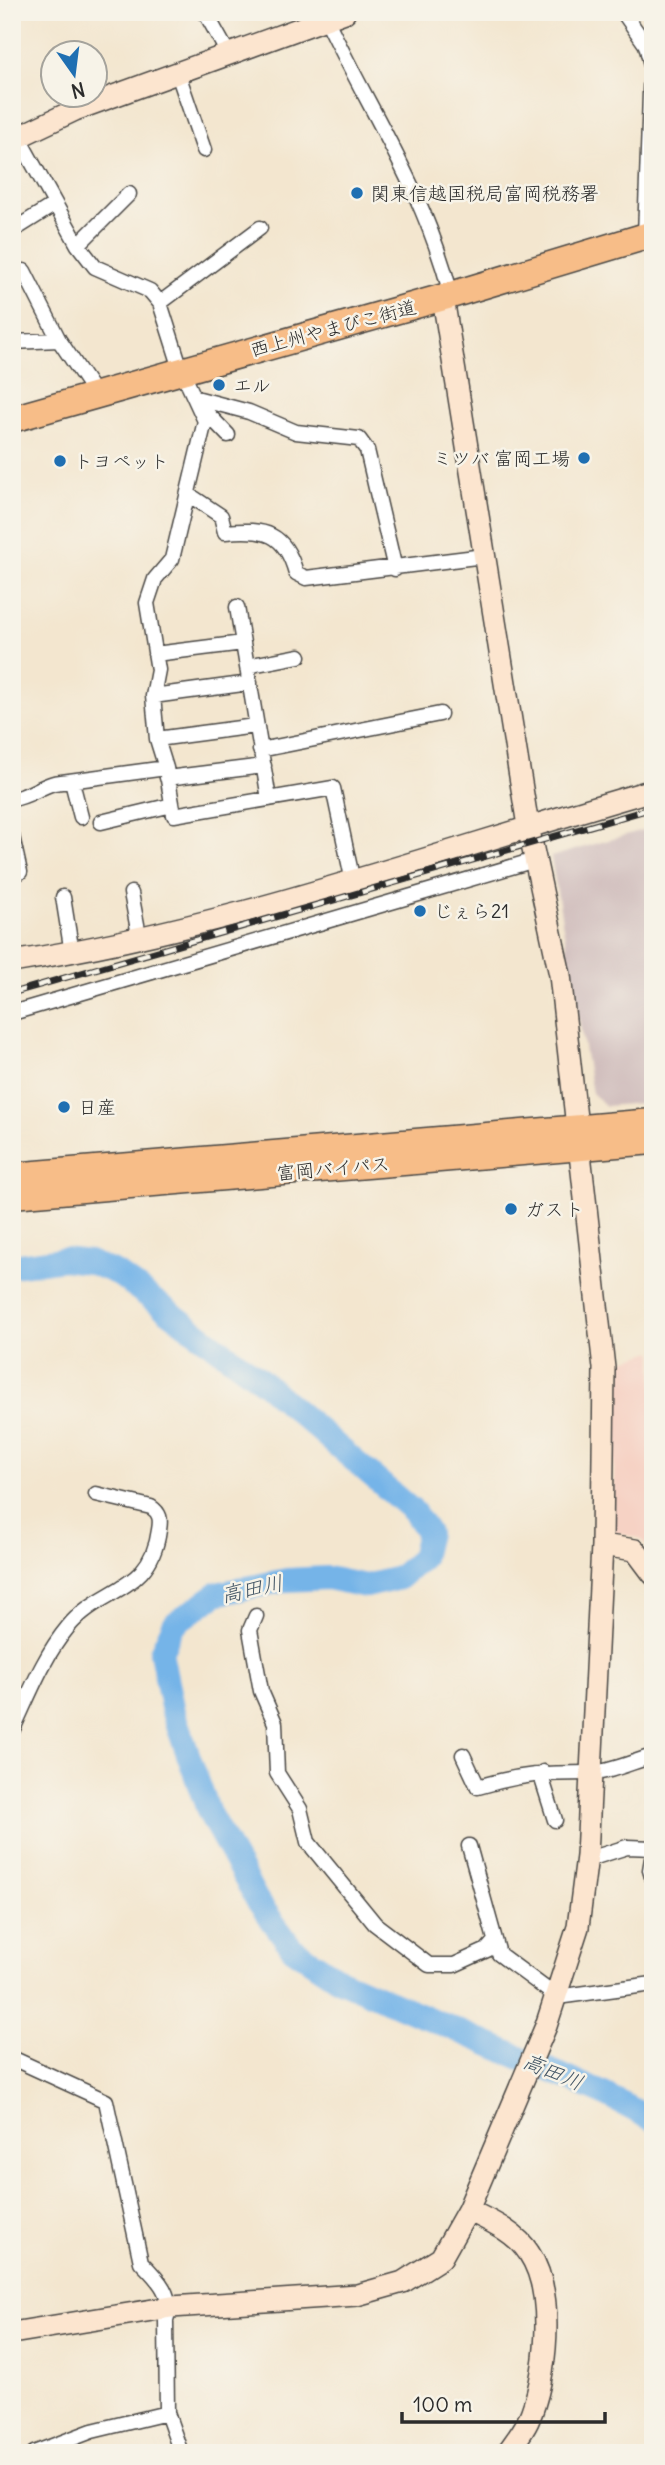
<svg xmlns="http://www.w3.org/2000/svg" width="665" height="2465" viewBox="0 0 665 2465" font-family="Delius,'Klee One',sans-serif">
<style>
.built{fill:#f6d2c4}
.industrial{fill:#d1bfbe}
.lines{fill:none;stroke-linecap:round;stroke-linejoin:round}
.river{stroke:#74b4e8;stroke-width:24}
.street-casing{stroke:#494744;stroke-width:17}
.secondary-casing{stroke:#494744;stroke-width:24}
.highway-casing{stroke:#494744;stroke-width:29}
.street{stroke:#fff;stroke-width:14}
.secondary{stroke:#fce5cf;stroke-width:21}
.highway{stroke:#f7bd88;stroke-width:26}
.rail-casing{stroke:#2b2b2b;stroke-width:7}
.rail{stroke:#f7f3e8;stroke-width:4.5;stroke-dasharray:13;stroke-linecap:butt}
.poi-dot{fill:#1f6fb2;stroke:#f7f3e8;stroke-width:2.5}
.labels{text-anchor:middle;stroke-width:5;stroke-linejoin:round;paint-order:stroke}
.poi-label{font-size:19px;fill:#2b2b2b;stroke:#f7f3e8;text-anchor:start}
.street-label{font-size:19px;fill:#2b2b2b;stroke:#f7f3e8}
.water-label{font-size:21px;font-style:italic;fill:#415464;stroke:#f7f3e8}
</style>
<rect width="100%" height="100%" fill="#f7f3e8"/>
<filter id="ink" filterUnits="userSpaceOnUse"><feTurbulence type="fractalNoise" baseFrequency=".0143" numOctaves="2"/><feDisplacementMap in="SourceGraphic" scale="14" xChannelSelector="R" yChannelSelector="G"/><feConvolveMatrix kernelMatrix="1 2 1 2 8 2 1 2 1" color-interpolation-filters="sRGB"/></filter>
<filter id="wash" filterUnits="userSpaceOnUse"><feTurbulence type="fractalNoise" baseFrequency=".00686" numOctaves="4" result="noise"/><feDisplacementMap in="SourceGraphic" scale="28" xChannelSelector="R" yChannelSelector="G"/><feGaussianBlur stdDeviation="1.57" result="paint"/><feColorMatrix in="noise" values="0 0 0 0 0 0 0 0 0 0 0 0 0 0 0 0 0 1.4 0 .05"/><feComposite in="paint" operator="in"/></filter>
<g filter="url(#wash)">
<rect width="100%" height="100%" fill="#f3e6cf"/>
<path class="built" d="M653 1351V1552L639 1538 613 1532 616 1359 621 1361Z"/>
<path class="industrial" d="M653 827V1102L606 1106 592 1093 551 857Z"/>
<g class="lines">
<path class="river" d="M12 1266 63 1259 89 1262 118 1274 256 1376 414 1512 428 1533 422 1558 399 1578 366 1586 327 1578 287 1580 216 1594 174 1624 161 1652 173 1712 209 1813 257 1900 292 1948 340 1980 602 2093 653 2120"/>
</g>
</g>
<g filter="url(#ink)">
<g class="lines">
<g class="street-casing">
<path id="street" d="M205 12 229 55
M623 12 646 45 651 65 645 236
M324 14C369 111 424 189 451 295
M178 74 204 150
M18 137 78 245 95 267 150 291 160 303 181 369 205 421 172 559 155 579 147 603 158 670 153 696 157 739 166 768 174 815 333 788 353 882
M12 231 55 204
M78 245 129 194
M24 271 59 340 96 395
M160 303 260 228
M12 342 59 340
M196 398 249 412 296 432 359 439 367 450 395 569
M203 409 228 435
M188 494 221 516 225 532C266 528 285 533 296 573L306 578 484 556
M237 607 269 799
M155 654 243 643
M247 666 299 656
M153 696 250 683
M157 739 255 726
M260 750 440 714
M167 778 264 766
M72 782 81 817
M12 799C28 797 39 787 54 783L166 768
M101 822 172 805
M12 836 20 872 12 873
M131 893 140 940
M63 897 72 953
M12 1013 535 860
M256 1616 250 1630 261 1691 275 1723 277 1773 300 1809 308 1842 375 1924 429 1965H454L487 1950 495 1941
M12 1731C29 1695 43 1657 68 1627 101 1586 151 1593 159 1530 161 1519 160 1513 151 1507L96 1494
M463 1755 478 1787C520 1774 547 1773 590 1773 609 1773 634 1761 653 1756
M543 1772 542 1779 555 1820
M469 1846 499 1954 557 1997 653 1984
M653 1853 650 1870 653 1880
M586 1860 627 1847 653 1848
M12 2058 106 2101 141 2262C158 2279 175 2296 166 2320L167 2413 181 2453
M34 2453 92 2431 167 2413"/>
</g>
<g class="secondary-casing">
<path id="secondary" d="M12 140 75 110 345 12
M12 962C232 928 440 851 653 790
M602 1545 635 1550 653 1574
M468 2210C490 2221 516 2232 529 2253 556 2293 547 2379 528 2421 523 2432 514 2443 507 2453
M12 2333 171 2307 357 2295 403 2282 441 2258 468 2210 546 2026 578 1927 587 1856 602 1545 604 1368 560 975 528 826 443 298"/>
</g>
<g class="highway-casing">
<path id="highway" d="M12 419 451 295 653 234
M12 1176 653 1122
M12 1195 653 1141"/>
</g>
<use href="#street" class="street"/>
<use href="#secondary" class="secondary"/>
<use href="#highway" class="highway"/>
<g class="rail-casing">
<path id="rail" d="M12 993 653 808"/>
</g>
<use href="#rail" class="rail"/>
</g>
</g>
<g class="poi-dot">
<circle cx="357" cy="193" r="7"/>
<circle cx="219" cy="385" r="7"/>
<circle cx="584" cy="458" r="7"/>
<circle cx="60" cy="461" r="7"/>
<circle cx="420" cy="911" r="7"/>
<circle cx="64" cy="1107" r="7"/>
<circle cx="511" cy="1209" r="7"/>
</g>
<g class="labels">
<g class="poi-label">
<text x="371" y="200">関東信越国税局富岡税務署</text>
<text x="233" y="392">エル</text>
<text x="570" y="465" text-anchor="end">ミツバ 富岡工場</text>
<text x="74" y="468">トヨペット</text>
<text x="434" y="918">じぇら21</text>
<text x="78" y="1114">日産</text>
<text x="525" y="1216">ガスト</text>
</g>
<g class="street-label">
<text transform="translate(333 328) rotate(-15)" y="7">西上州やまびこ街道</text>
<text transform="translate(333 1168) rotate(-5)" y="7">富岡バイパス</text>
</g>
<g class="water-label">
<text transform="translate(252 1589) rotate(-12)" y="7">高田川</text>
<text transform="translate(553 2072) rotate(23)" y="7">高田川</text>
</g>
</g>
<rect width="665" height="2465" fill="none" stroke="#f7f3e8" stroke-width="42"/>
<g transform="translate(74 74) rotate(166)"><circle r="33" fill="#f7f3e8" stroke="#a5a39c" stroke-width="2"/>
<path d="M0-5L12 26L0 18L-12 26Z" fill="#1f6fb2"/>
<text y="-10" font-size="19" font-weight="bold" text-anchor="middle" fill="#2b2b2b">N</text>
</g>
<path d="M402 2412v10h203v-10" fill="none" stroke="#2b2b2b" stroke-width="3.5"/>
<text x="413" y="2412" font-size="21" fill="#2b2b2b" stroke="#f7f3e8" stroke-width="5" paint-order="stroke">100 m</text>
</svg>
